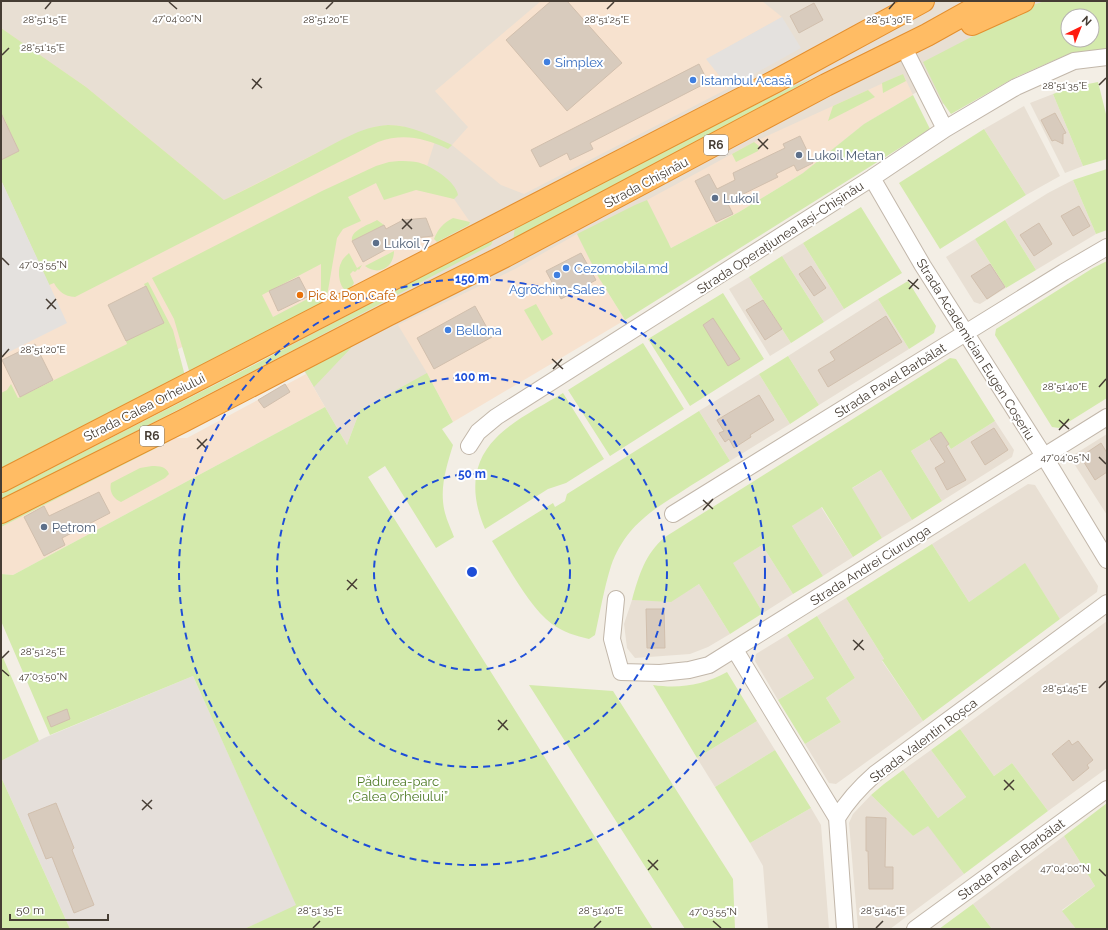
<svg xmlns="http://www.w3.org/2000/svg" width="1108" height="930" viewBox="0 0 1108 930" font-family="Raleway,sans-serif">
<style>
.residential{fill:#e8dfd3}
.commercial{fill:#f7e2cf}
.industrial{fill:#e5dfda}
.green{fill:#d4eaac;fill-rule:evenodd}
.parking{fill:#e4e1de}
.building{fill:#d8cbbd;stroke:#d1bfad}
.lines{fill:none;stroke-linecap:round;stroke-linejoin:round}
.minor-casing{stroke:#c2b7aa;stroke-width:18}
.highway-casing{stroke:#e48f2e;stroke-width:24}
.minor{stroke:#fff;stroke-width:16}
.highway{stroke:#ffbc64;stroke-width:22}
.ticks{fill:none;stroke:#463d34;stroke-width:1.5}
.ring{fill:none;stroke:#1d4ed8;stroke-width:2;stroke-dasharray:7 5}
.shop-dot{fill:#3f7fe0;stroke:#fff;stroke-width:1.5}
.service-dot{fill:#5c6f8a;stroke:#fff;stroke-width:1.5}
.food-dot{fill:#e8710a;stroke:#fff;stroke-width:1.5}
.labels{text-anchor:middle;stroke-width:4;stroke-linejoin:round;paint-order:stroke}
.shield{fill:#fff;stroke:#7e7771;stroke-width:1}
.shield-label{font-size:12px;font-weight:bold;fill:#463d34}
.shop-label{font-size:13px;fill:#366cbe;stroke:#fff;text-anchor:start}
.service-label{font-size:13px;fill:#4e5e75;stroke:#fff;text-anchor:start}
.street-label{font-size:13px;fill:#463d34;stroke:#fff}
.food-label{font-size:13px;fill:#c56008;stroke:#fff;text-anchor:start}
.park-label{font-size:13px;fill:#4e7a25;stroke:#fff}
.ticks-label{font-size:10px;text-anchor:middle;fill:#463d34;stroke:#fff;stroke-width:4;stroke-linejoin:round;paint-order:stroke}
.centre{fill:#1d4ed8;stroke:#fff;stroke-width:2}
.ring-label{font-size:12px;text-anchor:middle;font-weight:bold;fill:#1d4ed8;stroke:#fff;stroke-width:4;stroke-linejoin:round;paint-order:stroke}
</style>
<rect width="100%" height="100%" fill="#f3eee5"/>
<path class="residential" d="M1 1H1107L1044 16 1018 57 936 108 920 90 864 124 803 173 360 410 347 445 266 305 1 437Z
M1053 94 1083 166 1065 173 1030 103Z
M1024 106 1060 176 1026 195 984 129Z
M1073 180 1096 234 1036 270 1005 220 1048 193Z
M975 239 1006 288 980 304 974 302 946 257Z
M803 243 844 309 824 322 782 256Z
M749 277 791 343 770 356 729 289Z
M878 299 909 349 819 405 788 356Z
M759 374 790 424 730 461 699 411Z
M995 421 1014 450 1012 457 942 501 911 451 940 433 951 449Z
M1107 434V515L1073 462 1075 454Z
M881 470 912 520 882 538 851 489Z
M1028 484 1035 485 1098 586 1097 592 1060 619 1025 564 969 602 932 544Z
M821 507 853 557 823 576 792 526Z
M762 545 793 594 763 613 732 563Z
M699 584 730 634 708 647 690 654 635 658 627 648 624 624 632 600 671 601Z
M846 598 884 659 882 661 923 721 836 784 829 783 805 744 841 722 826 698 855 678 817 616Z
M1107 621V768L1048 811 1012 763 994 776 960 729Z
M787 635 814 678 778 700 755 661 756 654Z
M757 721 775 750 715 787 697 758Z
M931 750 966 797 938 818 903 770Z
M871 795 913 836 928 825 964 874 890 929H858L849 823 853 814Z
M811 808 821 825 829 929H768L763 866 750 843Z
M1064 836 1095 886 1062 910 1076 929H992L973 904Z"/>
<path class="commercial" d="M541 1H762L782 17 707 59 729 88 524 194 501 185 452 145 468 127 435 91Z
M1 28 86 87 224 200 350 136 374 127 388 125 402 126 436 138 421 185 454 199 470 222 469 225 326 302 328 288 273 317 266 305 1 437Z
M903 74 913 95 864 124 803 173 739 212 671 248 647 200 754 142Z
M577 234 599 278 625 320 453 422 427 373 398 325 515 269Z
M306 374 325 407 13 575 1 574V523L168 438H187Z"/>
<path class="industrial" d="M193 676 297 906 244 929H70L1 777V761L44 738Z"/>
<path class="green" d="M1045 1H1107V53L1088 52 1064 56 1014 78 951 114 943 103 923 62 1033 5ZM1068 16H1092V40H1068Z
M1 28 86 87 224 200C253 186 282 171 311 156 335 144 361 126 388 125 411 125 432 136 452 145L448 149C423 138 404 133 378 142L75 297C64 296 59 292 54 283L49 285 1 180V160L19 151 3 116 1 117Z
M903 74 906 81 883 93 882 83Z
M813 77 720 132 513 242 515 226 641 160Z
M1098 82 1107 118V159L1083 166 1053 94 1073 87Z
M868 90 875 97 828 121 833 106Z
M913 95 930 129 625 320 599 278 577 234 635 205 647 200 671 248 739 212 803 173 864 124Z
M984 129 1026 195 940 249 899 183Z
M754 142 759 146 758 151 736 162 732 154Z
M399 161C405 161 411 161 416 162 429 164 456 181 458 195L454 199 416 190 384 200 376 183 348 197 361 221 343 229 337 238 326 302 190 374 174 319 152 278 322 191 376 166 389 162ZM321 264V292L273 317 262 295Z
M1107 169V230L1096 234 1073 180Z
M861 207 902 273 844 309 803 243Z
M453 218 470 222 469 225 437 242 434 239C438 229 443 223 453 218Z
M377 220 384 225 352 241C350 230 369 225 377 220Z
M1005 220 1036 270 1006 288 975 239Z
M494 238 491 245 280 357 1 501V494L269 357Z
M394 251C394 268 378 276 365 266Z
M349 253 357 268 362 265 359 270 358 269 355 272 353 271 350 274 354 283C343 303 335 274 341 263 342 259 346 256 349 253Z
M782 256 824 322 791 343 749 277Z
M1107 261V398L1059 428 1052 427 995 335 996 329 1093 268Z
M908 281 936 326 934 333 909 349 878 299Z
M148 282 173 330 185 376 1 471V393L7 390 11 384 18 398 127 344 126 341 163 323 144 284Z
M723 293 764 359 690 406 648 339Z
M536 304 553 334 542 341 524 310Z
M352 343 351 348 314 387 303 368Z
M643 343 684 409 610 456 568 390Z
M788 356 819 405 790 424 759 374Z
M950 358 956 359 995 421 951 449 940 433 911 451 942 501 912 520 881 470 852 488 882 538 853 557 822 507 792 526 823 576 793 594 762 545 733 563 763 613 730 634 699 584 671 602 632 600C639 575 645 554 665 537Z
M427 373 453 422 442 429 453 445C446 468 439 490 445 513 447 521 451 529 454 537L436 548 385 466 368 477 653 929H244L296 905 193 676 50 735 1 621V574L13 575 325 407 347 445 360 410Z
M563 393 604 459 566 483 548 489 485 529C471 497 470 464 496 438 513 420 542 406 563 393Z
M699 411 730 461C713 472 696 482 678 494 647 513 624 530 611 566 604 588 600 613 595 635L589 639C576 636 563 632 552 624 529 607 508 566 492 541L553 503 555 507 565 501 567 494Z
M168 438 170 441 1 527V523Z
M152 466C159 466 166 466 169 474L165 478 121 502C113 499 109 491 111 483L140 468Z
M932 544 969 602 1025 563 1060 619 923 721 882 660 884 659 846 598Z
M817 616 855 678 826 698 841 722 805 744 778 700 814 678 787 635Z
M1 653 39 741 1 761Z
M727 672 757 721 697 758 653 685C680 689 703 685 727 672Z
M529 685 613 691 733 879 735 929H685Z
M960 729 994 776 1012 763 1048 811 964 874 928 826 913 836 871 795 884 784 903 770 938 818 966 797 931 750Z
M775 750 811 808 750 843 715 787Z
M1 777 70 929H1Z
M1107 803V929H1076L1062 911 1095 886 1064 836Z
M973 904 992 929H939Z"/>
<path class="parking" d="M782 17 801 48 729 88 706 59Z
M1 180 67 323 1 356Z"/>
<path class="building" d="M551 1H567L622 63 567 111 506 40Z
M814 3 823 20 799 33 790 16Z
M699 64 708 82 590 143 593 149 570 160 567 153 540 167 531 150Z
M1 113 19 151 1 160Z
M1055 113 1066 133 1063 134V144L1055 140 1052 141 1041 120Z
M800 136 813 163 797 171 794 165 776 174 778 177 727 202 733 214 716 222 695 181 709 174 717 189 735 180 733 173 785 148 783 144Z
M1079 206 1090 226 1073 236 1061 216Z
M426 218 433 236 415 238 396 248 394 245 363 262 352 241 384 225 386 229 403 220Z
M1039 223 1052 244 1034 256 1020 235Z
M581 253 596 280 561 299 546 271Z
M990 264 1005 287 987 299 971 276Z
M811 266 826 288 814 296 799 274Z
M299 277 309 296 278 311 269 291Z
M146 286 164 323 126 341 108 305Z
M763 300 782 329 765 340 746 310Z
M475 306 492 337 434 369 417 338Z
M886 316 902 342 828 387 818 370 835 360 830 352Z
M713 318 740 359 728 366 703 325Z
M35 344 53 380 20 397 2 360Z
M285 384 290 392 264 408 258 400Z
M759 395 774 420 750 435 751 437 734 448 729 439 725 442 719 433 724 431 717 420Z
M994 428 1008 450 985 465 971 442Z
M941 432 949 444 946 446 966 480 947 490 935 468 945 462 930 439Z
M1101 443 1107 453V472L1095 480 1082 459 1087 455 1086 453Z
M99 492 110 513 62 538 65 545 44 556 24 517 44 506 49 516Z
M646 609H664L665 648H647Z
M67 709 70 719 51 727 47 717Z
M1069 740 1072 745 1078 741 1093 760 1087 765 1089 768 1073 781 1052 754Z
M56 803 74 848 72 850 94 905 74 913 52 857 46 859 28 814Z
M866 817 886 818 885 867H893V889H869L868 851H866Z"/>
<g class="lines">
<g class="minor-casing">
<path id="minor" d="M903 46 945 129
M872 178 923 266 1044 456 1107 560
M469 446 478 432 496 417 872 178 945 129 1016 87 1074 61 1107 57
M673 514 1064 272 1107 247
M616 599 612 639 621 672 660 673 689 670 709 665 1107 417
M735 650 837 818
M845 929 837 818C848 800 859 788 875 774L1107 603
M915 929 1107 789"/>
</g>
<g class="highway-casing">
<path id="highway" d="M972 24 1023 1
M1 481 776 81 923 1
M1 512 183 421 387 315 505 256 826 85 927 35 988 1"/>
</g>
<use href="#minor" class="minor"/>
<use href="#highway" class="highway"/>
</g>
<path class="ticks" d="M169 2 177 9M45 9 51 2M326 9 333 2M607 9 614 2M889 9 895 2M2 55 9 48M252 79 262 88M1099 85 1106 78M252 89 261 78M758 139 768 149M758 149 768 139M402 219 412 229M402 229 412 219M2 258 9 265M908 280 919 289M909 289 918 279M46 299 56 309M47 309 56 299M2 357 9 349M552 359 563 369M553 369 562 359M1099 387 1106 379M1059 420 1069 429M1059 430 1069 419M197 439 207 449M197 449 207 439M1099 457 1106 464M703 500 713 509M703 510 713 499M347 580 357 589M347 590 357 579M853 640 864 650M854 650 863 640M2 658 9 651M2 670 9 676M1099 688 1106 681M498 720 508 730M498 730 507 720M1004 780 1014 790M1004 790 1014 780M142 800 152 809M142 810 152 800M648 860 658 870M1099 869 1106 876M648 870 658 860M713 921 721 928M313 928 320 921M594 928 601 921M876 928 883 921"/>
<g class="ring">
<circle cx="472" cy="572" r="98"/>
<circle cx="472" cy="572" r="195"/>
<circle cx="472" cy="572" r="293"/>
</g>
<g class="shop-dot">
<circle cx="547" cy="62" r="4"/>
<circle cx="693" cy="80" r="4"/>
<circle cx="566" cy="268" r="4"/>
<circle cx="557" cy="275" r="4"/>
<circle cx="448" cy="330" r="4"/>
</g>
<g class="service-dot">
<circle cx="799" cy="155" r="4"/>
<circle cx="715" cy="198" r="4"/>
<circle cx="376" cy="243" r="4"/>
<circle cx="44" cy="527" r="4"/>
</g>
<circle class="food-dot" cx="300" cy="295" r="4"/>
<g class="labels">
<g class="shield">
<rect x="704" y="135" width="24" height="20" rx="3"/>
<rect x="140" y="426" width="24" height="20" rx="3"/>
</g>
<g class="shield-label">
<text x="716" y="149">R6</text>
<text x="152" y="440">R6</text>
</g>
<g class="shop-label">
<text x="555" y="67">Simplex</text>
<text x="701" y="85">Istambul Acasă</text>
<text x="574" y="273">Cezomobila.md</text>
<text x="557" y="294" text-anchor="middle">Agrochim-Sales</text>
<text x="456" y="335">Bellona</text>
</g>
<g class="service-label">
<text x="807" y="160">Lukoil Metan</text>
<text x="723" y="203">Lukoil</text>
<text x="384" y="248">Lukoil 7</text>
<text x="52" y="532">Petrom</text>
</g>
<g class="street-label">
<text transform="translate(646 182) rotate(-28)" y="5">Strada Chișinău</text>
<text transform="translate(780 237) rotate(-33)" y="5">Strada Operațiunea Iași-Chișinău</text>
<text transform="translate(976 349) rotate(58)" y="5">Strada Academician Eugen Coșeriu</text>
<text transform="translate(890 380) rotate(-32)" y="5">Strada Pavel Barbălat</text>
<text transform="translate(144 407) rotate(-27)" y="5">Strada Calea Orheiului</text>
<text transform="translate(870 565) rotate(-32)" y="5">Strada Andrei Ciurunga</text>
<text transform="translate(923 740) rotate(-37)" y="5">Strada Valentin Roșca</text>
<text transform="translate(1011 859) rotate(-36)" y="5">Strada Pavel Barbălat</text>
</g>
<g class="food-label">
<text x="308" y="300">Pic &amp; Pon Café</text>
</g>
<g class="park-label">
<text x="398" y="786">Pădurea-parc<tspan x="398" dy="15">„Calea Orheiului”</tspan></text>
</g>
</g>
<g class="ticks-label">
<text x="177" y="22">47°04'00"N</text>
<text x="45" y="23">28°51'15"E</text>
<text x="326" y="23">28°51'20"E</text>
<text x="607" y="23">28°51'25"E</text>
<text x="889" y="23">28°51'30"E</text>
<text x="43" y="51">28°51'15"E</text>
<text x="1065" y="89">28°51'35"E</text>
<text x="43" y="268">47°03'55"N</text>
<text x="43" y="353">28°51'20"E</text>
<text x="1065" y="390">28°51'40"E</text>
<text x="1065" y="461">47°04'05"N</text>
<text x="43" y="655">28°51'25"E</text>
<text x="43" y="680">47°03'50"N</text>
<text x="1065" y="692">28°51'45"E</text>
<text x="1065" y="872">47°04'00"N</text>
<text x="320" y="914">28°51'35"E</text>
<text x="601" y="914">28°51'40"E</text>
<text x="883" y="914">28°51'45"E</text>
<text x="713" y="915">47°03'55"N</text>
</g>
<circle cx="472" cy="572" r="6" class="centre"/>
<g class="ring-label">
<text x="472" y="283">150 m</text>
<text x="472" y="381">100 m</text>
<text x="472" y="478">50 m</text>
</g>
<rect width="1108" height="930" fill="none" stroke="#463d34" stroke-width="4"/>
<g transform="translate(1080 28) rotate(43)"><circle r="19" fill="#ffffff" stroke="#b5b1ae"/>
<path d="M0-3L7 15L0 10L-7 15Z" fill="#ff1c10"/>
<text y="-6" font-size="11" font-weight="bold" text-anchor="middle" fill="#463d34">N</text>
</g>
<path d="M10 914v6h98v-6" fill="none" stroke="#463d34" stroke-width="2"/>
<text x="16" y="914" font-size="12" fill="#463d34" stroke="#ffffff" stroke-width="3" paint-order="stroke">50 m</text>
</svg>
